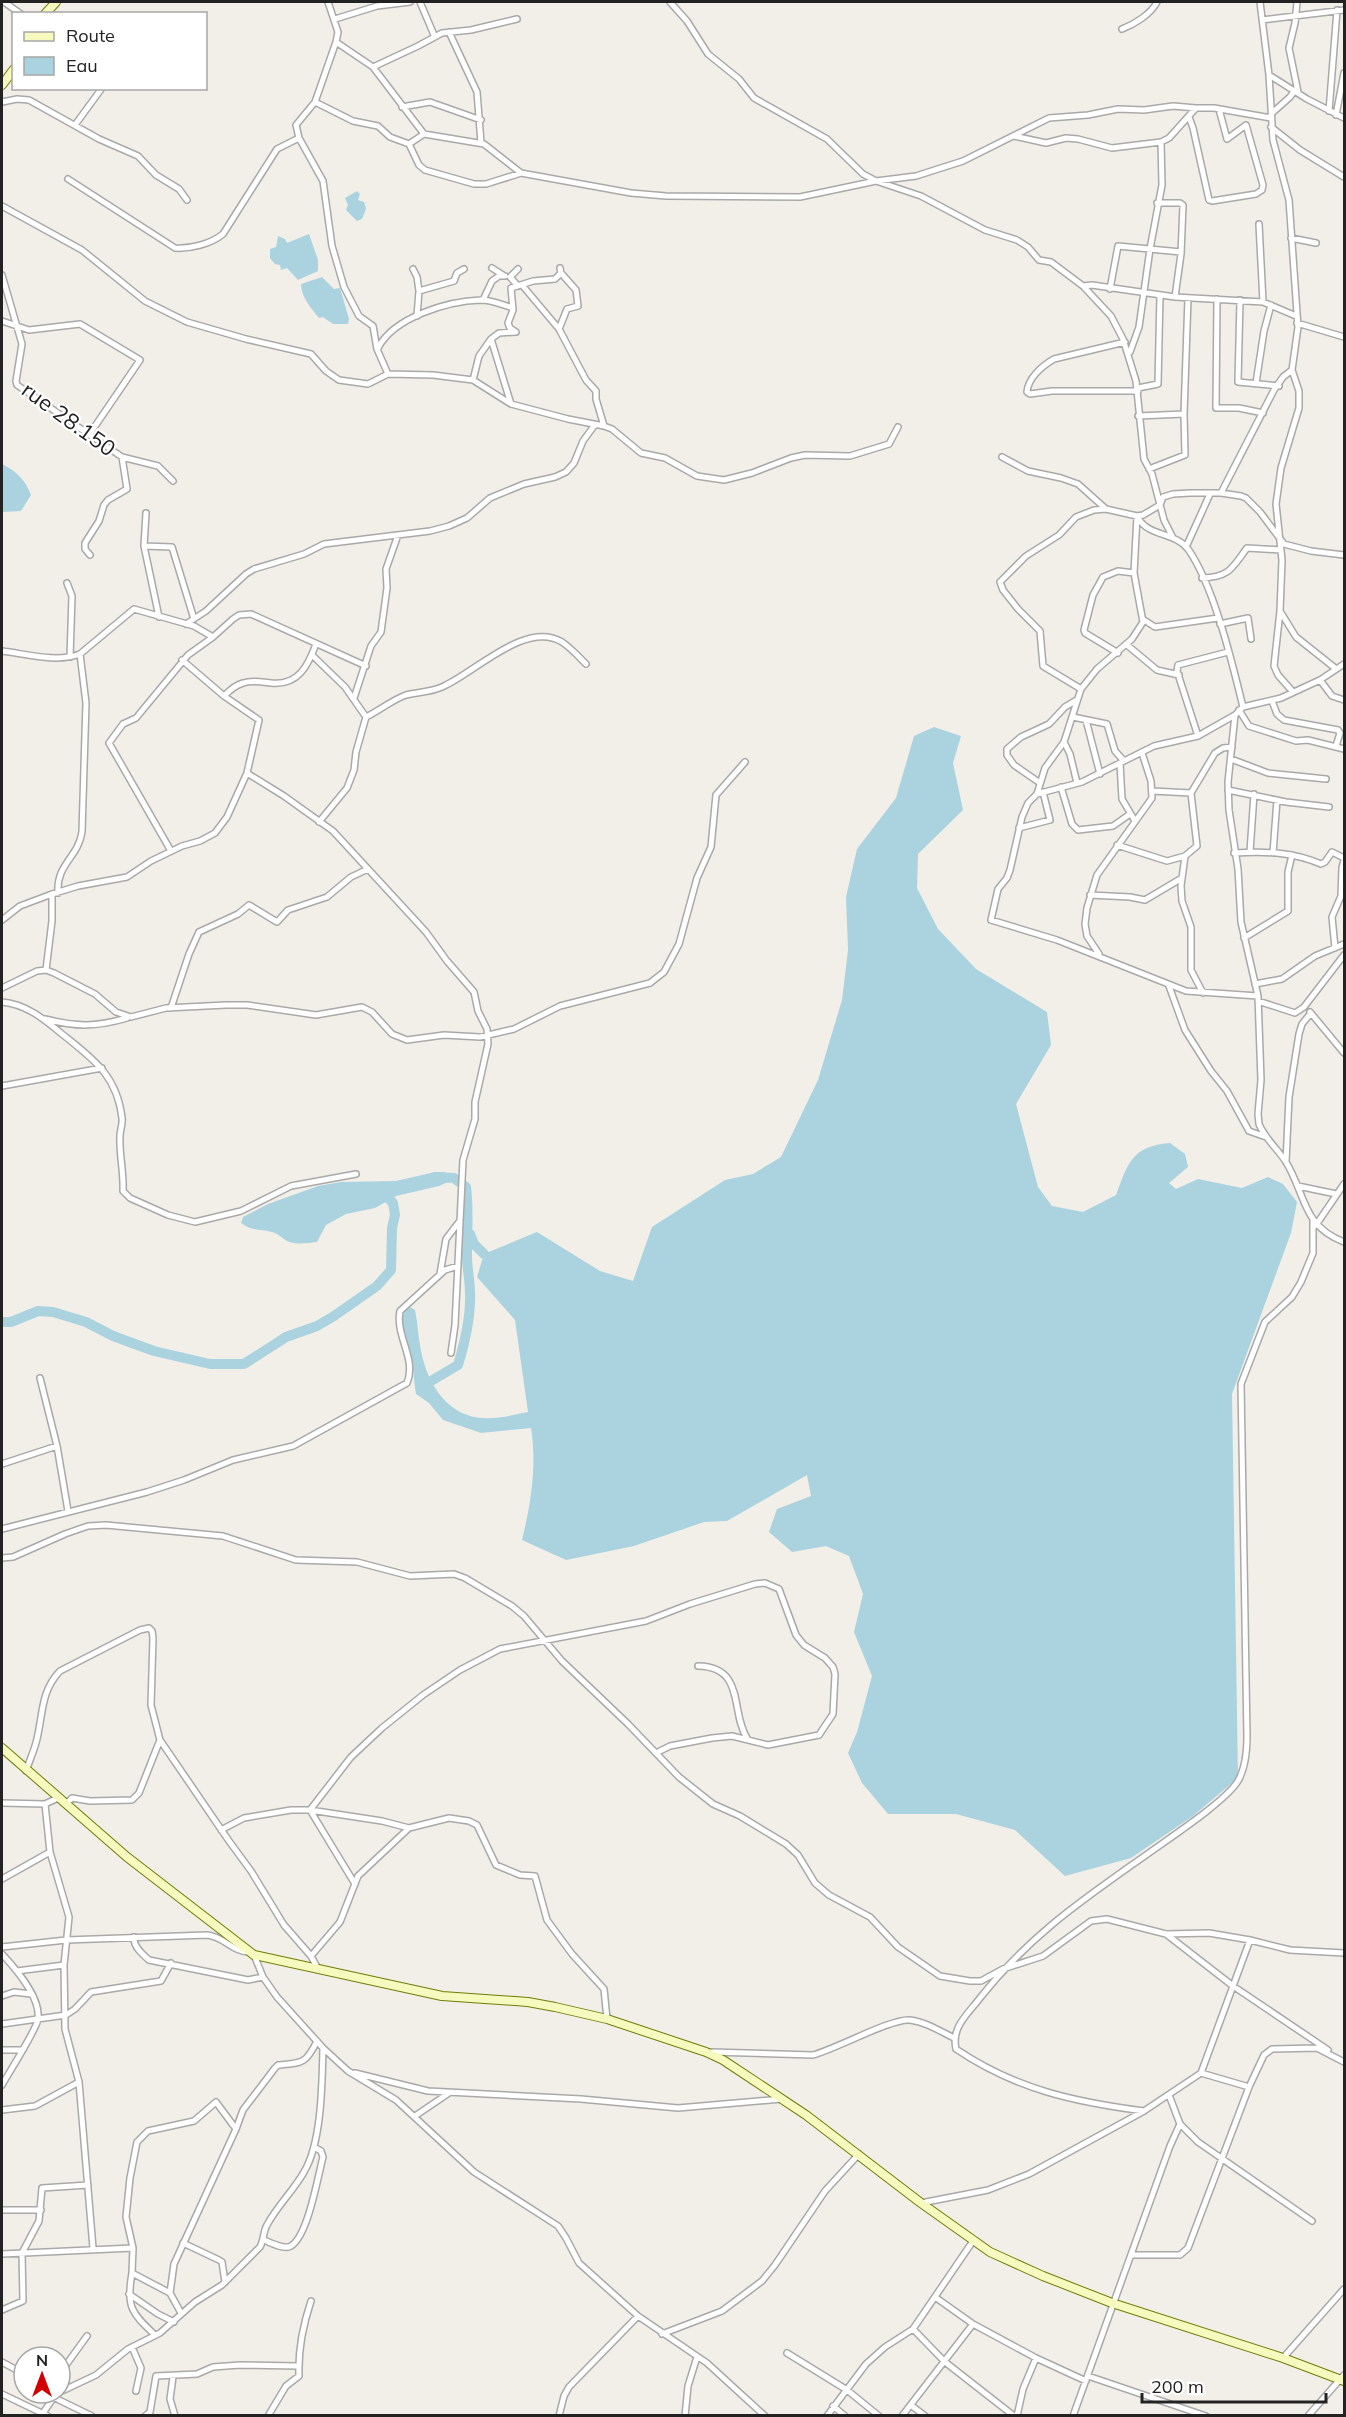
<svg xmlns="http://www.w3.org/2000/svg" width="1346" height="2417" viewBox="0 0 1346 2417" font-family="Mulish,sans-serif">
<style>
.water{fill:#aad3df}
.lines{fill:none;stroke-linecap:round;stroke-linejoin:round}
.river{stroke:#aad3df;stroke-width:10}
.street-casing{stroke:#a9a9a9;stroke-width:8}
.secondary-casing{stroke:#707d05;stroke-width:10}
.street{stroke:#fff;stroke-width:5}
.secondary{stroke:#f7fabf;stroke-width:8}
.labels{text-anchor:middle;stroke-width:4.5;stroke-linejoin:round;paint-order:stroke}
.street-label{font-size:22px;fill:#222;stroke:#fff}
</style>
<rect width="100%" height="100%" fill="#f2efe9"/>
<path class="water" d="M357 191 360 194 358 200 364 202 366 209 362 219 357 221 346 210 348 205 345 198Z
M309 234 318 260V271L298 280 287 268 281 270 280 265 275 264 270 258V249L276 247 278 236 285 239 287 243Z
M322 277 334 289 340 288 349 319 348 324H333L323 317 319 318C311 308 301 297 301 284Z
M2 464C16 471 25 479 31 495L21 511 2 512Z
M934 727 961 736 953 763 963 810 918 854 917 888 938 929 976 969 1047 1012 1051 1045 1016 1104 1038 1187 1052 1206 1083 1212 1116 1195C1128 1163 1132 1146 1170 1143L1185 1154 1188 1167 1169 1183 1176 1189 1198 1179 1242 1188 1268 1177 1283 1184 1297 1202 1291 1233 1232 1394 1238 1778 1193 1816 1131 1858 1065 1876 1015 1830 956 1814H888L862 1783 848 1753 857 1732 872 1676 854 1632 863 1594 849 1556 826 1546 792 1552 769 1532 777 1509 811 1496 807 1475 727 1521 704 1522 634 1546 566 1560 522 1540C531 1504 537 1465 531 1428L481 1433 443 1420 429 1403 416 1394C414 1383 414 1370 411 1360 406 1342 396 1327 404 1309L410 1307 415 1310C418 1324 418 1337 421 1351 428 1386 450 1421 491 1418 504 1418 516 1414 528 1412L515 1320 477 1277 484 1254 537 1232 600 1271 633 1281 652 1227 725 1180 753 1174 781 1157 818 1080 842 1000 848 950 846 897 857 849 896 798 914 736Z
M435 1172H445L448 1182 439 1186 396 1196 375 1208 346 1214 326 1225 317 1242C307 1243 293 1246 284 1239 280 1236 278 1234 272 1232 260 1229 251 1231 241 1223L243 1217 268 1204 318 1186 341 1182 396 1181Z"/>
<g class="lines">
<path class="river" d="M470 1234 474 1244 484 1254
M2 1322H11L38 1311 53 1312 86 1322 113 1336 154 1351 210 1364H244L286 1337 317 1326 334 1316 377 1286 391 1270 392 1228 395 1215 393 1203 381 1190
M421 1387 458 1365C465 1342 471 1318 470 1293 470 1280 467 1268 467 1256 467 1232 469 1210 466 1187L454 1178 435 1177"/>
<g class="street-casing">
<path id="street" d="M4 2 21 14
M328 2 338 32 336 42 315 102 296 125 299 138 323 181 332 246 344 287 359 316 373 326 377 349 388 374
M420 2 434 35
M670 2 687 21 708 54 739 79 754 98 827 139 863 174 876 181 921 196 985 230 1017 240 1028 247 1039 260 1051 262 1083 286 1111 316 1123 339 1136 381 1144 459 1152 474 1164 520 1173 538
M1260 2 1269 75 1273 140 1289 200 1298 327 1292 370 1299 391V408L1281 468 1276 504 1282 560 1280 611 1296 637 1335 668
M1297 2 1295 23 1289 48 1298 92
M335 19 377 6 410 2
M1262 20 1344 10
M1122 29C1135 24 1151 14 1157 2
M449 32 477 92 481 143
M336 42 373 67 424 134
M373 67 418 46 442 33 471 30 517 19
M1269 75 1307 99 1344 118
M2 102 17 99 29 100 99 139 138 156 156 175 179 189 187 200
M315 102 353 121 378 126 390 137 409 144 424 134 484 144 521 173
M402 107 430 102 481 120
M1329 111 1337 10
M1271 114 1290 97 1295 90
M1336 115 1344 73
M1189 117 1193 128 1209 200 1212 201 1256 194 1262 190 1263 185 1246 125 1227 139 1219 109
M75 125 102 88
M1271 127 1300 150 1344 177
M1014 136 1046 143 1066 138 1078 139 1112 148 1161 142 1169 138 1196 108H1214L1271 118
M409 144 419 165 425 170 474 184H486L521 173 631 193 666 196 800 197 876 181 916 176 963 161 1049 118 1088 115 1118 109 1144 110 1173 106 1196 108
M68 179 175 248C190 249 211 244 223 234L277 149 299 138
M1157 203H1180L1183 205 1181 254 1175 297
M2 206 82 250 145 301 187 322 246 339 311 354 326 371 339 380 368 384 388 374 433 375 473 380 511 404 568 419 604 426 612 429 641 453 665 458 697 476 724 480 752 473 791 458 805 455 850 456 889 444 898 427
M1259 224 1263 302
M1291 238 1316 243
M492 268 503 275
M413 269 417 277 419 291
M2 275 22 344 16 381 17 385 122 457 158 466 173 481
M522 285 559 329 586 380 596 391V399L604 426
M518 286 510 277 518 269
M1083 286 1092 285 1175 297 1263 302 1296 316
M1110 289 1118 246 1181 252
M1217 299 1216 408H1239L1263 413
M483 300 492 281 499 276H505
M1240 300 1238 382 1279 386
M417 316 419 291 454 281 457 273 464 269
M2 321 29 330 80 324 140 360 89 435
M1297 323 1344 337
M559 329 567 309 578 306 576 290 561 273
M1125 342 1054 359C1042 366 1028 378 1027 392L1030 394 1052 391H1138
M378 348C394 317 448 301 481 300 492 300 503 305 513 308
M1130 352 1139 327 1150 249 1162 185 1161 142
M473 380 479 356 491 339
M1256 383 1264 331 1271 305
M1138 388 1158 384 1160 295
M511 404 491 339 499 333 516 332 510 328 508 323 513 310 511 288 533 281 555 279 561 273 560 268
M1138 416 1184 414
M1002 457 1028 471 1061 478 1078 484 1106 509 1137 516 1143 515 1160 505 1163 497 1173 494 1190 493H1221L1241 496 1246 498 1260 512 1284 544 1311 551 1344 555
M1149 469 1185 455 1184 414 1188 298
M1221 493 1274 390 1283 377 1292 370
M146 513 144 546 159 617
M1138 518C1149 537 1175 532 1188 549 1214 586 1232 662 1243 707
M144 546 172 547 194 619
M1186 547 1210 494
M90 555 85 549V543L99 521 104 505 108 500 127 489 122 457
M1202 578C1230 577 1232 568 1247 548L1281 550
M67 583 72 596 70 657
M1280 611 1274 666 1278 675 1293 692
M1144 620 1155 627 1218 618
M186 624 206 611 246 574 254 569 304 554 324 544 430 531 449 526 467 518 490 498 524 484 555 477 566 472 574 463 583 441 594 426
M1220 624 1248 618 1251 639
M1127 645 1157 670 1179 675
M2 651C27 654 56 663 80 654L134 609 194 626 213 637
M1118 653 1085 633 1084 630 1093 595 1103 577 1118 571 1134 573
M312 655 345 687 366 717 356 752 354 770 347 788 319 822
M1320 680 1332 696 1344 700
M1081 689 1043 666 1040 631 1018 609 1003 590 1000 582 1026 556 1059 535 1076 517 1094 510 1106 509
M224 696C229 691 235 685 243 683 252 680 262 682 271 683 298 686 308 666 316 644
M354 698 371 646 381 632 387 588 386 569 398 535
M1272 701 1277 714 1284 720 1338 730 1340 733 1336 746
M1239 710 1249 726 1296 741 1308 740 1344 749
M1235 715 1228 782 1229 810 1238 869 1241 922 1258 996 1261 1080 1258 1114 1259 1124C1265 1139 1278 1149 1286 1162 1306 1195 1302 1226 1344 1242
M366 717C380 710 392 700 406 695 418 692 431 692 442 687 475 673 525 620 562 642 571 648 579 657 586 664
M1073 717 1107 724 1115 751 1124 761
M1086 720 1100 774
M1198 736 1177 671 1178 665 1228 652
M1064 742 1070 754 1077 783
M1231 759 1268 773 1326 779
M1120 763 1122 799 1135 821
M247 773 284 796 333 831 426 932 447 961 474 992 478 1011 487 1029 488 1044 475 1102V1119L463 1160 455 1325 451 1353
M1040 783 1014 765 1007 755V749L1021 737 1049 724 1065 707 1075 701
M1061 787 1072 824 1078 830 1113 826 1130 814
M1228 790 1286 802 1329 807
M1152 791 1191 793
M1037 794 1045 768 1064 742 1081 689 1097 669 1132 639 1143 622 1134 573 1137 516
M1019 828 1050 820 1043 792
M1117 845 1167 861 1185 856
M171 851 109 743 123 724 136 718 188 655 213 637 233 619 239 615 251 614 366 666
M1250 852 1254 794
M1234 853C1265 851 1293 852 1321 864L1325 862 1332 852 1344 858
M1273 853 1277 800
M58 893C56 864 78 858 82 832L86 703 80 654
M1090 895 1130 897 1145 900 1182 878
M2 920 20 906 52 894 78 886 127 877 151 861 182 846 200 841 215 833 227 817 247 773 259 720 224 696 182 660
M1244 938 1288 911V872L1292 855
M1335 948 1332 917 1341 896 1342 868 1344 860
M1099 954 1087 936 1085 924 1087 908 1097 875 1152 798 1151 781 1142 753
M46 970 52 921V894
M1255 984 1282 979 1315 956 1344 944
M1169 986 1185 1030 1211 1071 1227 1091 1249 1131 1266 1137
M2 988 37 971 46 970 54 973 95 994 116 1012 131 1017 166 1008 226 1005H247L316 1015 362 1007 372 1012 392 1034 407 1040 444 1035 480 1037 514 1029 560 1006 650 983 664 972 679 944 697 878 711 847 716 795 745 762
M1203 993 1191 970V927L1182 901 1181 886 1185 856 1197 846 1191 793 1215 753 1223 748 1232 747
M1258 996 1186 991 1057 940 991 920 998 889 1007 878 1010 870 1022 817 1028 803 1037 794 1082 782 1154 746 1198 736 1235 715 1243 707 1281 698 1320 680 1344 664
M1258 1001 1295 1013 1304 1007 1344 955
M2 1002C26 1004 44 1019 62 1034 93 1059 117 1075 122 1118 123 1124 120 1130 120 1136 119 1154 124 1173 123 1191L130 1198 168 1215 195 1222 241 1211 291 1186 356 1174
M171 1008 189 954 199 932 238 914 249 905 277 922 288 910 327 897 351 877 368 869
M1310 1012 1344 1053
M45 1019C77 1027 96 1027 127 1018
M2 1086 102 1068
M1286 1162 1289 1097 1299 1034 1302 1024 1311 1013
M1298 1186 1336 1194
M1316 1225 1344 1184
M440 1274 446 1239 459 1222
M40 1378 57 1446 68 1511
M2 1464 57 1446
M2 1529 147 1492 184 1480 233 1460 293 1446 407 1383C417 1359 395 1336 400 1311L445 1270 458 1266
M2 1558 13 1557 65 1534 88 1526 106 1525 223 1536 296 1560 357 1562 410 1576 454 1574 465 1578 512 1606 524 1616 562 1661 628 1724 679 1777 713 1804 740 1816 786 1844 798 1855 815 1883 829 1895 870 1917 898 1947 940 1976 970 1981H981L1003 1969 1043 1956 1091 1921 1107 1919 1166 1934 1209 1933 1250 1940 1290 1950 1344 1953
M698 1666C746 1667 730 1712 747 1738
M26 1771C30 1759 36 1747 38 1734 43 1710 42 1690 60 1671L140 1630 149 1628 152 1631 153 1638 151 1705 160 1740 229 1841 251 1871 284 1925 311 1956 318 1969
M2 1803 45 1804
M66 1804 72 1798 90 1801 132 1800 139 1793 160 1740
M310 1810 351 1757 382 1728 423 1695 460 1670 500 1649 646 1621 690 1604 755 1584 765 1583 779 1589 796 1635 804 1645 825 1658 833 1667 835 1674 833 1714 819 1735 768 1745 732 1736 712 1738 670 1746 656 1753
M310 1810 355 1884
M221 1830 244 1818 291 1810H310L382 1821 409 1828
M50 1852 69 1917 64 1965 65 2029 79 2082
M2 1879 50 1852 45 1804 58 1798
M1166 1934 1233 1986 1328 2050
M134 1937C133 1946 142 1954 149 1960L248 1980 263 1977
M2 1947 66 1940 207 1935C223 1936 233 1952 249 1952
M2 1954C15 1968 41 1997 38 2019 37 2029 8 2074 2 2085
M254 1955 263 1977 277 1997 323 2048 348 2071 396 2100 474 2172 558 2226 566 2238 579 2263 638 2316 707 2363 765 2416
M311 1956 340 1922 358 1876 409 1828 449 1818 469 1821 477 1825 496 1865 520 1875 535 1876 547 1920 572 1954 604 1989 607 2019
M17 1971 64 1965
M2 1996 14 1992 31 1994
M2 2024 66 2015 75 2009 91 1992 161 1981 171 1963
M2 2050H22
M711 2052 813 2055C836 2049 892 2018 910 2020 926 2022 940 2031 954 2038
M355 2073 428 2091 581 2099 678 2108 782 2099
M1201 2073 1250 1940
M1169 2095 1180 2124 1198 2142 1312 2221
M2 2110 35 2106 79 2082 93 2248
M1144 2111C1074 2102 1015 2089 956 2049 951 2027 968 2014 980 1998 1030 1935 1081 1901 1146 1855 1168 1839 1225 1802 1238 1781 1246 1767 1247 1751 1247 1736L1241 1384 1265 1322 1292 1297 1301 1282 1313 1253V1221
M415 2116 449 2093
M236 2129 243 2110 275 2068 278 2065C302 2063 306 2064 317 2041
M921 2203 988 2190 1029 2174 1144 2111 1201 2073 1249 2087 1264 2055 1272 2049 1317 2048 1344 2062
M2 2210H41
M264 2240C271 2243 284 2250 291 2246 308 2236 318 2176 323 2157L321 2151 314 2147
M183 2243 219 2260 222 2262 225 2282
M2 2254 133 2248
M1131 2255H1180L1188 2248 1249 2087
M132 2273C126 2306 131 2313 155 2335
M170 2293 132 2273 133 2248 126 2217 130 2178 137 2142 148 2131 194 2121 216 2102 236 2129 174 2264 170 2293 181 2313
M129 2294 158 2314 174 2322
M935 2297 973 2324 1036 2358 1086 2381
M2 2310 23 2301 22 2253 39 2221 42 2188 88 2185
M913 2329 945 2362 1014 2416
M662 2334 722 2311 762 2281 775 2265 825 2191 859 2154
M132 2347 141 2368 136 2391
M787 2353 847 2390 879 2416
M1283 2358 1344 2289
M2 2362 24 2374
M1088 2376 1206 2416
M173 2377 170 2399 175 2416
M60 2381 66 2365 87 2336
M60 2392 96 2375 128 2349 160 2333 195 2302 222 2285 260 2247C264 2240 263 2232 267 2225 277 2206 294 2190 304 2172 322 2142 322 2083 323 2048
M50 2393 59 2400 92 2416
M2 2394 48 2416
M833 2406 845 2416
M912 2406 925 2416
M41 2416 56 2394
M145 2416 150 2412 156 2376 197 2374 213 2367 240 2365 298 2366
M268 2416 286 2386 299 2376C298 2351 303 2325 311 2301
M559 2416 564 2396 569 2387 638 2316
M685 2416 688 2386 697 2357
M827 2416 866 2364 885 2347 913 2329 973 2241
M902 2416 973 2324
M1017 2416 1023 2389 1036 2358
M1073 2416 1170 2146 1180 2124
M1308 2416 1344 2375"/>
</g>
<g class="secondary-casing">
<path id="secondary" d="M45 14 56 2
M2 85 14 69
M2 1748 127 1857 254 1955 442 1996 528 2002 555 2007 607 2019 706 2052 723 2060 806 2115 921 2203 990 2252 1043 2276 1112 2303 1283 2358 1344 2381"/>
</g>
<use href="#street" class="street"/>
<use href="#secondary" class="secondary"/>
</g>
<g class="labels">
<g class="street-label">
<text transform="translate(69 419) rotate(36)" y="8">rue 28.150</text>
</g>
</g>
<rect width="1346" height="2417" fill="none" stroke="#222222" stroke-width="6"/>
<rect x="12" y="12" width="195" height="78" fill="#ffffff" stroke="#a7a7a7" stroke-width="1.5"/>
<rect x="24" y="32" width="30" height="9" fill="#f7fabf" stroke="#a7a7a7" stroke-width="1.5"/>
<text x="66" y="42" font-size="18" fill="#222222">Route</text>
<rect x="24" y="57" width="30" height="18" fill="#aad3df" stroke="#a7a7a7" stroke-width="1.5"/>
<text x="66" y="72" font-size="18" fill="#222222">Eau</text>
<g transform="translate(42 2375)"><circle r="28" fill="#ffffff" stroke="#a7a7a7" stroke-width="1.5"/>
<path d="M0-4.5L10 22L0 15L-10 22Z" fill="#d40000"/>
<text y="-9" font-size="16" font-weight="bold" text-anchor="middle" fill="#222222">N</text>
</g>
<path d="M1142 2393v9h184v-9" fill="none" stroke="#222222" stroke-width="3"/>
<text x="1151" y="2393" font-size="18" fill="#222222" stroke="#ffffff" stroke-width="4.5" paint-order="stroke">200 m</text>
</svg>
